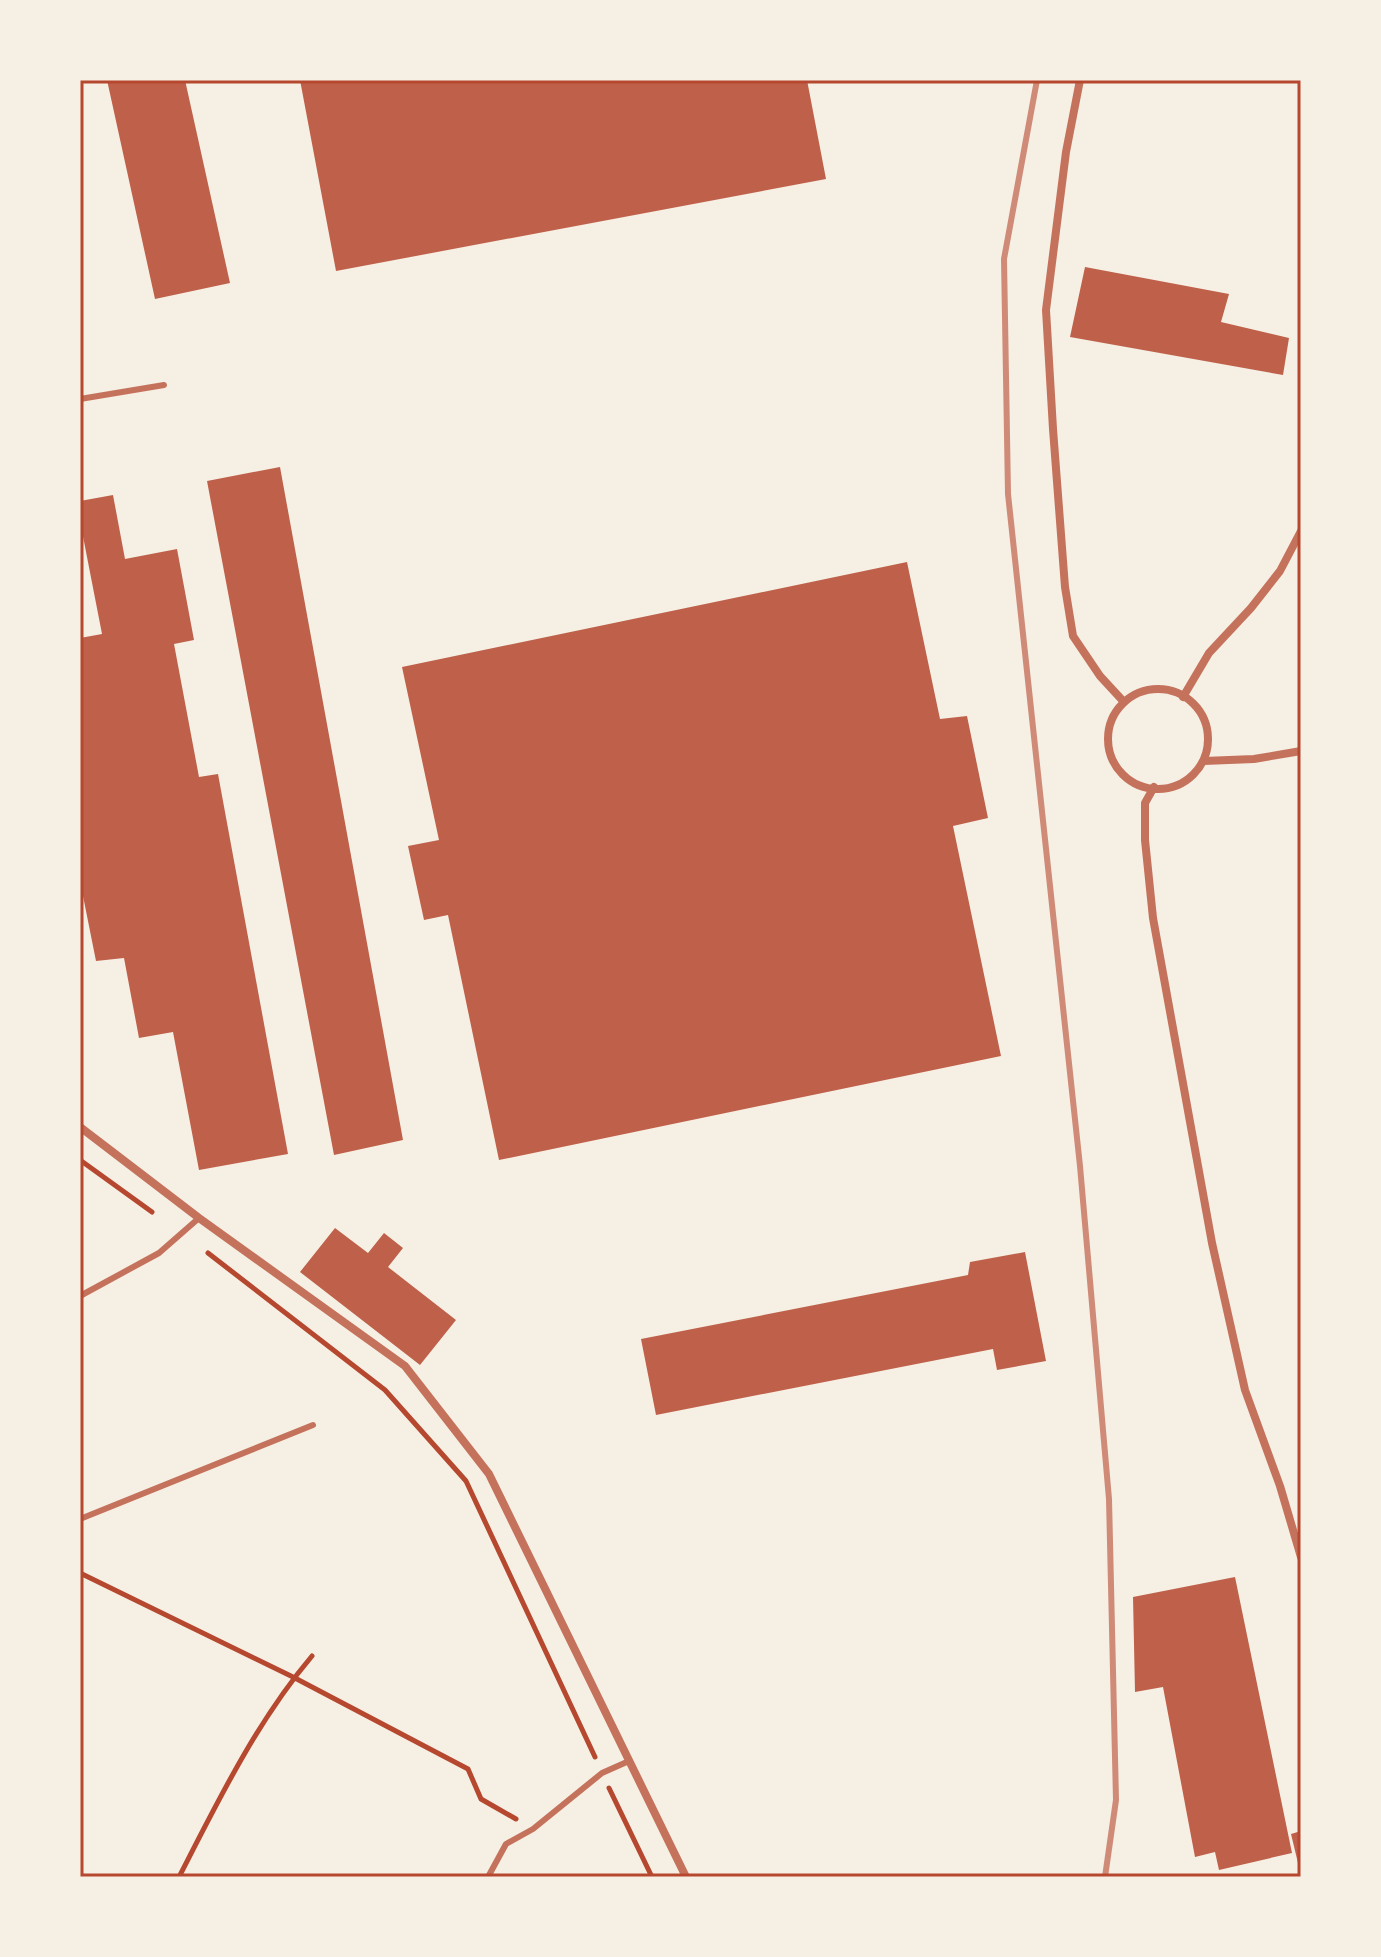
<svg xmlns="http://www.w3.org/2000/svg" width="1381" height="1957" viewBox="0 0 1381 1957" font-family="'Exo 2',sans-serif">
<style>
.building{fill:#bf614a}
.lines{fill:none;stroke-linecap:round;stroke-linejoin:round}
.path{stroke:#b5482f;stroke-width:5}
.service{stroke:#c5725c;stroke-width:6}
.minor{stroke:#c5725c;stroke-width:8}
.rail{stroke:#cf8b77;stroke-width:6}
.neatline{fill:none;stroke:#b5482f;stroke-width:3}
</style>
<rect width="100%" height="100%" fill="#f6efe4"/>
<path class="building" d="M107 80H185L230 283 155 299Z
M300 80H807L826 179 336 271Z
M1085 267 1229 294 1221 322 1289 338 1283 375 1070 337Z
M280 467 403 1140 334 1155 207 481Z
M113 495 125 559 177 549 194 640 174 644 199 777 218 774 288 1154 199 1170 173 1032 139 1038 124 958 96 961 80 881V638L102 634 80 521V501Z
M907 562 940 719 967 716 988 818 953 826 1001 1056 499 1160 448 915 424 920 408 846 439 840 402 667Z
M335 1228 368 1253 384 1233 403 1248 388 1267 456 1320 420 1365 300 1272Z
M1025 1252 1046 1361 997 1370 993 1349 656 1415 641 1339 968 1275 970 1262Z
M1235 1577 1292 1853 1219 1870 1215 1852 1195 1857 1163 1687 1135 1692 1133 1597Z
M1301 1831V1862L1298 1863 1291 1834Z"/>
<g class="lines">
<path class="path" d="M80 1160 152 1212
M208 1253 385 1390 466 1481 595 1757
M80 1573 293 1677 468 1769 481 1799 516 1819
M609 1788 652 1877
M179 1877C218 1801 257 1721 312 1656"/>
<path class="service" d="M80 399 164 385
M80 1296 159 1253 199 1218
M80 1519 313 1425
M488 1877 506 1844 533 1829 602 1773 629 1761"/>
<path class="minor" d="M1080 80 1066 152 1046 310 1053 429 1065 587 1073 636 1100 676 1124 702
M1108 739a50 50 0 1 1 100 0a50 50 0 1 1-100 0Z
M1183 697 1209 653 1251 608 1280 571 1301 531
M1204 761 1254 759 1301 751
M1154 787 1145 803V840L1153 918 1212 1243 1245 1390 1280 1486 1301 1557
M80 1127 199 1218 405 1366 489 1474 686 1877"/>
<path class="rail" d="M1037 80 1004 259 1008 494 1080 1166 1109 1499 1116 1800 1105 1877"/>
</g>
<rect width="1381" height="1957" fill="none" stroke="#f6efe4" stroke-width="164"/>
<rect x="82" y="82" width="1217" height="1793" class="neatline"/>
</svg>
